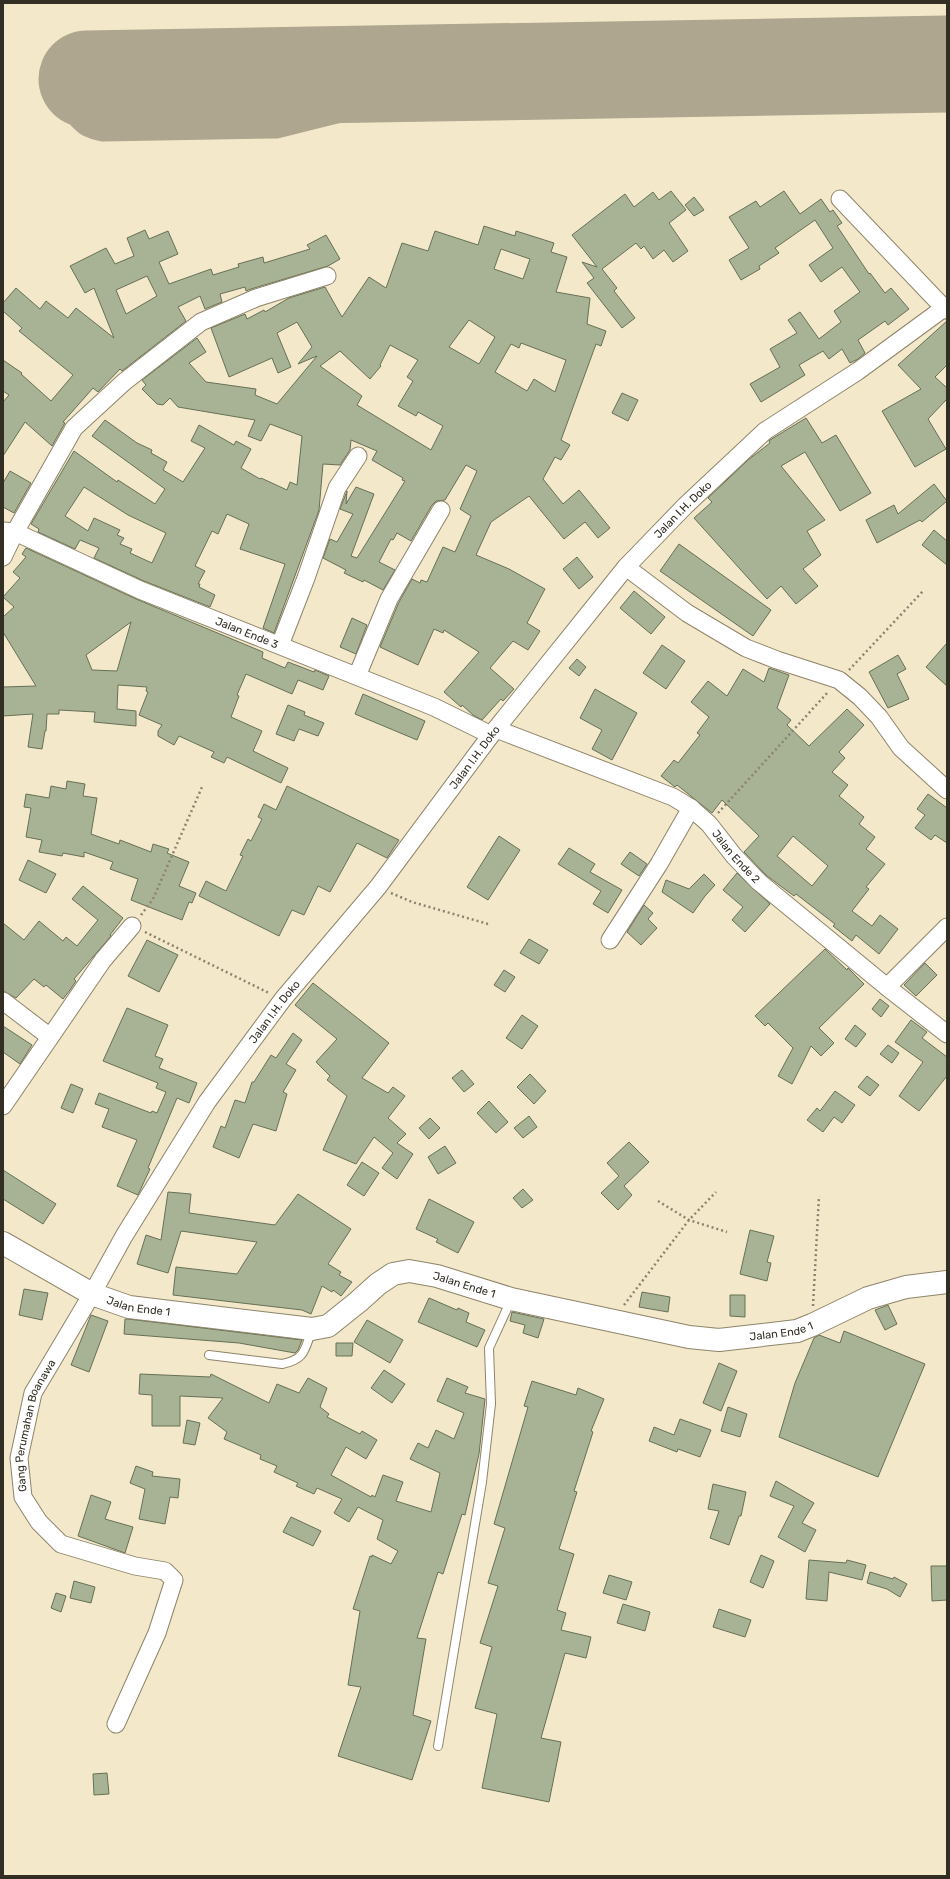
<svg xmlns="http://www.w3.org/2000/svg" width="950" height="1879" viewBox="0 0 950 1879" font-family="Rubik,sans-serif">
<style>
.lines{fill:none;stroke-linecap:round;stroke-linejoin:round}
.taxiway{stroke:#aea68e;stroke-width:39}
.runway{stroke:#aea68e;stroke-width:97}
.building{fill:#a8b396;stroke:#667055;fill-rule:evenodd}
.lane-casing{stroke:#8e8469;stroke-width:10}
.street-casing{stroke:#8e8469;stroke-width:19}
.secondary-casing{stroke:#8e8469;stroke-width:24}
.path{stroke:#8b8370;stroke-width:2.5;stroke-dasharray:2 3;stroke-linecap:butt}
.lane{stroke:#fff;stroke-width:8}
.street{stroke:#fff;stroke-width:17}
.secondary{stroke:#fff;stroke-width:22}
.labels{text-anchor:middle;stroke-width:3;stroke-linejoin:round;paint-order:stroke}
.street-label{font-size:11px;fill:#322e23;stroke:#fef6de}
</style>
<rect width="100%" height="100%" fill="#f3e8ca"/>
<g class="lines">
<path class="taxiway" d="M136 78C129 74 122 67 115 64 83 51 66 98 90 117 93 120 100 121 104 122L275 119 460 73"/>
<path class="runway" d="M87 79 947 64"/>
</g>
<path class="building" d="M671 191 686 210 669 223 688 251 673 262 664 250 653 259 644 246 641 249 636 243 602 269 617 288 614 291 635 318 622 328 587 283 594 278 582 262 597 267 572 235 625 194 634 207 653 192 659 200Z
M784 191 800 214 821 199 830 212 833 210 842 223 837 226 869 274 870 273 885 293 891 288 909 309 888 325 885 321 858 340 865 353 858 359 850 363 842 349 829 359 823 351 799 365 805 375 761 402 750 384 780 367 770 349 797 333 788 320 800 312 819 339 841 322 834 311 860 292 842 267 821 282 809 265 833 248 815 220 775 248 779 253 759 266 760 269 741 280 729 260 749 248 729 217 756 201 760 207Z
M694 197 704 210 694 216 685 205Z
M484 226 515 236 516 231 554 243 551 252 567 257 556 292 590 298 587 324 606 331 601 346 596 344 561 440 570 445 561 460 555 457 543 479 563 504 579 490 610 528 598 538 585 522 564 539 529 496 491 522 476 555 509 569 545 589 527 623 540 631 528 650 513 641 490 668 514 689 503 701 501 699 482 720 473 715 462 705 461 707 444 692 479 652 444 630 443 633 434 629 418 665 380 647 399 602 412 579 420 583 421 580 427 582 443 547 455 552 471 516 460 509 477 471 466 465 445 500 436 501 432 505 411 541 397 533 393 540 391 539 379 562 395 570 383 590 364 580 363 582 344 573 346 570 323 558 330 539 337 542 353 514 340 509 347 491 346 504 356 487 374 494 351 556 357 558 405 481 402 480 403 478 372 460 377 451 351 440 350 450 340 465 323 464 319 510 274 633 263 628 285 564 240 549 249 524 227 514 218 534 212 531 195 566 205 571 198 584H200L199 587 215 595 210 607 144 581 94 558 99 548 80 540 75 549 38 532 39 529 31 524 74 451 117 482 118 480 155 504 165 489 92 436 105 420 137 443 152 450 151 453 167 462 163 470 183 482 205 448 191 441 199 425 234 445 236 441 251 449 241 468 260 479 261 478 287 490 290 482 297 485 302 436 270 424 261 441 248 436 255 420 178 407 170 398 163 405 157 404 142 389 146 385 142 380 197 338 206 352 189 363 206 382 256 389 255 395 277 404 317 356 298 364 312 347 297 322 277 333 291 367 278 373 272 358 229 377 211 328 245 314 247 319 264 310 265 312 289 298 325 287 342 317 369 277 386 288 402 243 428 251 435 231 478 245ZM501 249 530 259 523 279 494 269ZM469 320 495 337 479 364 449 347ZM521 343 566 360 555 392 534 379 527 391 495 372 511 344 519 348ZM390 345 418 360 407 377 413 381 398 406 416 416 418 412 443 426 431 450 357 405 362 396 320 366 340 351 370 379 381 366 380 365ZM84 487 128 515 166 533 152 563 130 553 132 549 120 544 124 538 117 535 120 530 94 518 88 531 65 516Z
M145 230 149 239 168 231 178 254 159 262 169 284 211 269 213 275 239 267 238 264 263 257 264 263 310 249 307 245 326 235 340 259 328 266 251 289 246 291 245 287 220 294 222 302 205 309 200 296 178 307 186 321 122 371 120 369 98 392 93 388 63 422 65 423 52 446 25 422 3 456V402L9 395 3 391V360L22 373 21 374 51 401 73 375 19 331 22 328 3 311V303L16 288 40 309 46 301 68 318 76 308 114 338 94 288 85 293 70 266 106 248 115 264 134 256 127 238ZM147 276 157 296 126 314 116 290Z
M947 321V365L935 377 947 388V399L928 419 946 449 915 467 882 411 921 389 898 365Z
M622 393 638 400 628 421 612 413Z
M806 418 822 443 836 435 871 493 840 511 805 452 781 466 825 520 807 531 821 555 803 569 818 586 796 604 781 586 767 599 694 518 712 502 708 498 748 460 770 443 769 441 770 440Z
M10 471 31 483 14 513 3 507V483Z
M934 484 947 501 922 522 920 520 877 543 866 520 894 505 898 514Z
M934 530 947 541V565L922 545Z
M679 544 771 610 753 636 660 571Z
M26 548 136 599 263 652 262 658 285 668 288 662 314 672 315 670 329 676 323 690 298 680 292 694 246 674 237 695 239 696 231 717 262 731 253 751 288 768 281 783 227 757 224 763 211 757 214 752 179 736 174 745 158 736V731L162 725 139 715 148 692 146 691 147 687 118 685 117 709 136 711V726L94 722 95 712 59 710V714H47L46 731H45L42 749 28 747 33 714 3 716V687L36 686 3 632V617L14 607 3 597 20 578 13 572 26 557 22 554ZM131 622 117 671 92 670 86 655Z
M577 557 593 577 579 589 563 569Z
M634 591 665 617 651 634 620 608Z
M352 618 367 625 356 654 340 647Z
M947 643V686L926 667Z
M662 645 685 661 666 689 643 673Z
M898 655 906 669 897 674 909 699 888 708 869 672Z
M577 659 586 667 579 676 569 668Z
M769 668 789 675 777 708 791 720 787 725 809 746 847 709 864 725 839 752 845 758 832 772 848 785 839 796 864 817 859 824 875 837 866 849 885 864 866 887 869 889 852 911 872 926 880 915 898 929 879 954 856 935 852 941 833 926 835 924 796 894 794 896 766 875 744 852 759 836 722 800 712 813 677 785 675 787 661 776 674 760 678 763 700 735 697 733 709 717 691 702 708 681 727 696 743 669 764 682ZM793 836 828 866 812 886 777 856Z
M595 689 637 713 612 760 592 749 602 730 580 718Z
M363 694 425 721 417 740 355 714Z
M288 705 305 712 304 715 324 723 318 736 299 729 294 741 276 734Z
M67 781 85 784 83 796 97 798 91 834 119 844 120 840 151 852 153 844 169 849 167 853 189 862 179 886 196 893 192 903 189 902 182 920 131 900 138 879 110 869 113 862 84 852V857L63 853 62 856 39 852 42 840 26 837 31 808 24 807 26 794 49 798 51 786 66 789Z
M287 786 399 840 387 858 357 843 330 892 318 886 304 915 292 910 279 936 199 896 206 881 226 891 243 856 240 855 248 839 251 841 262 819 258 817 264 804 276 810Z
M928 794 947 808V843L935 835 931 840 915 828 925 815 917 809Z
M499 836 520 850 488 900 467 887Z
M569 848 595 864 590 872 622 890 608 913 593 904 601 891 558 864Z
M630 852 647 864 639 876 621 864Z
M28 860 56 874 46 893 19 880Z
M737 873 770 904 745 932 732 920 743 907 723 890Z
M704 874 715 885 705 896 693 913 662 892 666 880 689 889Z
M83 886 123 918 110 935 111 936 74 979 76 981 70 990 63 999 46 985 44 987 34 979 16 998 3 991V923L24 940 39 921 63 941 66 937 77 946 98 920 72 899Z
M644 905 653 913 648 919 657 928 641 945 627 932Z
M529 939 548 950 539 964 520 953Z
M147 940 178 955 159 992 128 976Z
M825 949 847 970 848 968 864 984 819 1028 834 1043 821 1056 811 1046 792 1084 778 1076 793 1048 768 1023 765 1026 755 1016Z
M925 963 937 975 916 996 904 985Z
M504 970 515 977 505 992 494 985Z
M313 983 389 1043 362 1078 388 1093 393 1087 405 1096 388 1118 406 1134 397 1143 413 1154 397 1179 382 1168 393 1153 374 1137 356 1164 323 1150 347 1096 327 1080 330 1076 316 1062 337 1039 295 1005Z
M880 999 889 1006 881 1017 872 1009Z
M127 1008 168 1025 155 1056 163 1059 159 1068 197 1083 189 1103 177 1098 148 1168 150 1169 138 1195 117 1186 137 1140 102 1127 109 1109 95 1104 99 1093 151 1113 152 1111 157 1113 166 1092 156 1088 158 1083 103 1061Z
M522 1015 538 1026 522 1049 506 1038Z
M911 1020 927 1032 922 1038 947 1057V1076L919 1111 899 1096 923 1062 895 1042Z
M855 1025 866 1034 856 1047 845 1039Z
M3 1026 32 1045 20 1064 3 1052Z
M293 1033 302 1040 286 1064 296 1070 283 1092 287 1094 276 1131 253 1124 239 1158 213 1147 221 1126 225 1128 235 1100 245 1103 252 1082H254L271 1055 276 1058Z
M888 1045 899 1053 892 1063 880 1054Z
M462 1070 474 1084 464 1092 452 1078Z
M530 1074 546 1091 534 1104 517 1087Z
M867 1076 879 1085 870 1096 858 1087Z
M71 1084 83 1089 73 1113 61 1108Z
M835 1091 855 1105 842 1123 834 1117 823 1132 807 1120 817 1108 820 1111Z
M489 1101 508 1122 496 1133 477 1113Z
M529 1116 537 1127 523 1138 514 1128Z
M430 1118 440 1128 429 1139 419 1128Z
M629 1142 649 1162 624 1186 632 1195 618 1210 601 1193 619 1176 607 1163Z
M445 1146 456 1163 438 1174 428 1157Z
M362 1162 379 1173 364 1196 347 1185Z
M3 1170 56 1204 43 1224 3 1199Z
M523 1189 533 1200 522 1208 513 1198Z
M168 1192 191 1194 189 1213 275 1225 298 1194 351 1229 328 1264 341 1272 339 1275 352 1282 341 1296 333 1290 332 1292 322 1286 311 1314 302 1310 173 1295 176 1267 237 1274 257 1242 181 1231 168 1273 137 1264 146 1235 161 1240Z
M429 1199 474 1222 458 1253 436 1242 438 1239 416 1229Z
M750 1230 774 1236 767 1262 771 1263 767 1281 740 1274Z
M24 1289 48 1293 42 1320 19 1315Z
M642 1292 670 1297 668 1312 639 1307Z
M730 1295H745V1317L730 1316Z
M429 1298 457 1310 458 1308 469 1313 466 1322 485 1330 477 1347 418 1322Z
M888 1305 897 1324 885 1330 875 1310Z
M512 1312 544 1319 538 1338 523 1333 525 1325 510 1321Z
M91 1315 108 1321 89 1372 71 1365Z
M125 1319H128L302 1340 298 1350 295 1353 239 1343 124 1334Z
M367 1320 403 1340 390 1363 354 1342Z
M844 1331 925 1364 878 1477 779 1437 795 1383 814 1338 819 1335 840 1343Z
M336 1343H353L352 1356H336Z
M719 1363 737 1371 721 1411 703 1403Z
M384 1370 405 1384 392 1403 371 1388Z
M140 1374 210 1377 211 1374 269 1403 277 1384 299 1393 308 1378 327 1388 320 1407 329 1414 327 1417 360 1434 362 1431 377 1440 366 1459 346 1447 331 1475 371 1497 372 1495 375 1497 383 1475 403 1482 396 1501 431 1512 440 1473 410 1459 418 1443 428 1448 436 1430 454 1439 464 1413 437 1401 447 1378 468 1387 465 1393 485 1399 479 1454 465 1515 462 1514 443 1574 438 1572 417 1638 426 1639 413 1715 431 1721 412 1780 338 1756 361 1687 348 1685 360 1611 353 1609 370 1556 372 1557V1555L391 1564 398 1551 377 1539 383 1520 358 1507 349 1522 334 1513 342 1499 317 1488 314 1494 296 1486 298 1483 274 1472 277 1466 260 1459 261 1455 224 1439 227 1432 208 1418 223 1398 180 1396V1426H152V1395L139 1394Z
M532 1381 576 1395 578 1388 604 1399 591 1431 593 1432 574 1491 577 1492 559 1549 574 1554 557 1610 566 1613 561 1630 591 1637 586 1658 565 1653 541 1738 561 1742 549 1802 482 1788 497 1714 475 1708 492 1647 480 1643 498 1586 488 1583 505 1528 494 1524 528 1407 524 1406Z
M728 1407 747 1414 740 1437 721 1431Z
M680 1419 711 1430 700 1457 678 1449 677 1452 649 1441 654 1427 674 1435Z
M187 1420 200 1423 195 1445 183 1443Z
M136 1466 153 1472 152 1476 180 1479 178 1498 170 1497 165 1524 139 1519 145 1489 130 1483Z
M776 1481 814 1503 802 1523 816 1530 805 1552 778 1537 794 1506 770 1496Z
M713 1484 746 1492 741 1516H739L729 1545 710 1538 719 1511 708 1509Z
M91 1495 111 1502 105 1519 133 1527 125 1553 78 1536Z
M291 1517 321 1531 313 1546 283 1532Z
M761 1555 774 1561 763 1588 750 1582Z
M809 1560 846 1563 847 1560 866 1565 862 1580 829 1572 827 1601 806 1599Z
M931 1566H947V1600L932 1601Z
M870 1572 893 1579 894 1577 907 1584 900 1597 887 1589 867 1583Z
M609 1575 632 1582 626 1600 603 1593Z
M74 1581 95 1587 91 1603 70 1598Z
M56 1593 66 1596 61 1612 51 1608Z
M623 1604 650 1612 645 1631 617 1623Z
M719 1609 751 1620 745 1637 713 1627Z
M107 1773 109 1794 94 1795 93 1774Z"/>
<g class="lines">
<g class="lane-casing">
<path id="lane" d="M209 1355 282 1364C306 1359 304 1350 312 1330
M438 1746 482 1482 491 1404 489 1348 511 1300"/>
</g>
<g class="street-casing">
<g id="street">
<path d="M840 199 944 308"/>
<path id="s1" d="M3 531 15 532 140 590 434 707 491 735"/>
<path d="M3 557 15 532 74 428 124 382 201 322 256 298 327 276"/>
<path d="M626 567 687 613 746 648 777 660 839 680 860 697 879 717 901 748 947 790"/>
<path d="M280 645 306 578 337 488 358 456"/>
<path d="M357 676 389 599 441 510"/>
<path id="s2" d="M496 729 673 797 691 808 709 824 734 856 759 882 887 987 947 1034"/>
<path d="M610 940 659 864 691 808"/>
<path d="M887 987 947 927"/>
<path d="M3 1001 50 1037"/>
<path d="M3 1106 103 960 132 926"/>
<path id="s3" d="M116 1724 157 1633 174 1580 165 1571 135 1566 61 1544 39 1522 23 1497 19 1458 33 1393 92 1294 124 1236 207 1102 283 999 378 887 491 735 626 567 685 506 765 431 858 371 944 308 947 310"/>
</g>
</g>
<g class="secondary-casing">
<g id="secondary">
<path id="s4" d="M3 1243 92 1294 129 1307 312 1329 328 1326 358 1302 378 1284 393 1274 409 1271 437 1276 511 1299 689 1337 719 1340 797 1331 812 1325 868 1298 906 1287 947 1282"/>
</g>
</g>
<path class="path" d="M849 670 924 590
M718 813 828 692
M391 893 412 902 488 924
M141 915 153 899 202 787
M145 932 269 993
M658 1201 689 1220 727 1232
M624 1305 689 1220 716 1192
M813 1306 819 1196"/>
<use href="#lane" class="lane"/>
<use href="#street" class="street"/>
<use href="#secondary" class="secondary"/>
</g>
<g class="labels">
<g class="street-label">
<text dy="4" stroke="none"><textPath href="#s3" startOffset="1542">Jalan I.H. Doko</textPath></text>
<text dy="4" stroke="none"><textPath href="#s1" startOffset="265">Jalan Ende 3</textPath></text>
<text dy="4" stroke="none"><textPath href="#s3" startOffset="1218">Jalan I.H. Doko</textPath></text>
<text dy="4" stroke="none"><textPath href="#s2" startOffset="277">Jalan Ende 2</textPath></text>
<text dy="4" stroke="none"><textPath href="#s3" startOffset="894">Jalan I.H. Doko</textPath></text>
<text dy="4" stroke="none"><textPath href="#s4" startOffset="499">Jalan Ende 1</textPath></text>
<text dy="4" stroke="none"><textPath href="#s4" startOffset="151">Jalan Ende 1</textPath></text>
<text dy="4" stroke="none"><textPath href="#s4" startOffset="823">Jalan Ende 1</textPath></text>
<text dy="4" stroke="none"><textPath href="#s3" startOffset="411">Gang Perumahan Boanawa</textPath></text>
</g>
</g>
<rect width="950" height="1879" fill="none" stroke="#322e23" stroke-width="8"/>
</svg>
